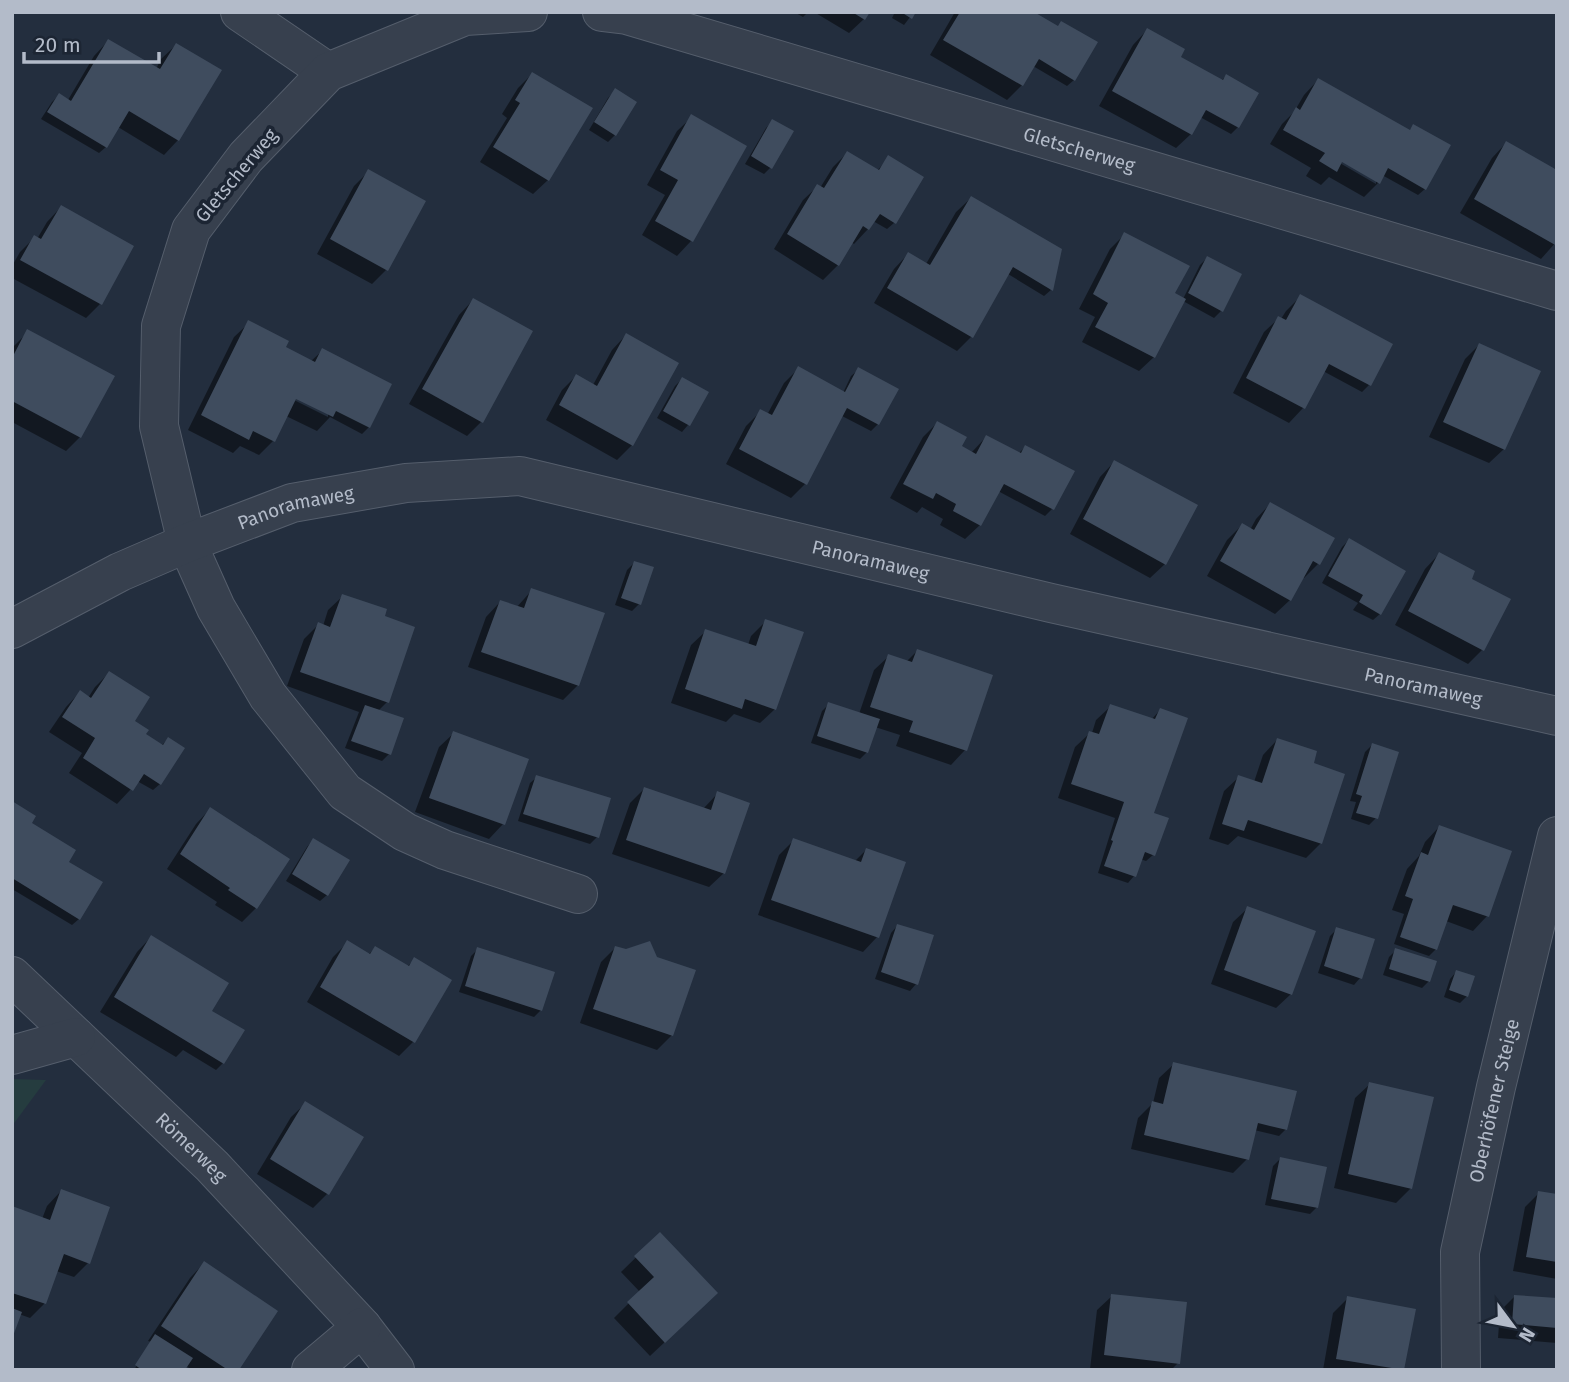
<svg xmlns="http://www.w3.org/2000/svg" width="1569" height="1382" viewBox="0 0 1569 1382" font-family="'Fira Sans',sans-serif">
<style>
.green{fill:#253c3f}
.shadow{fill:#0007;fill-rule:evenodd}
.building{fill:#3f4c5e}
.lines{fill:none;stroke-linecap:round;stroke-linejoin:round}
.street-casing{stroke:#555e6c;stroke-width:40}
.street{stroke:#37404e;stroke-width:38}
.labels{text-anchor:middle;stroke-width:7;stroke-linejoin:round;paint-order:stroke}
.street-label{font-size:19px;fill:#b3bbc9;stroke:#1c2533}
</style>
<rect width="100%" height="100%" fill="#232e3e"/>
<path class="green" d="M12 1079 46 1080 12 1126Z"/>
<path class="shadow" d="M794 12H808L803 17Z
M814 12H868L864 19 849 33Z
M895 12H914L904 25 892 18Z
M955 12H1031L1074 80 1067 86 1033 66 1022 85 1007 100 930 55Z
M1147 30 1178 58 1221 81 1226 76 1238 127 1231 134 1200 117 1191 134 1176 148 1099 106 1133 45Z
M108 41 156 69 161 59 176 45 178 140 164 155 118 127 106 147 99 153 41 119 52 102 59 95 68 100 94 56Z
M532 74 548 180 533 194 480 162 507 118 502 114 518 88Z
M1318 80 1408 132 1414 126 1425 189 1418 195 1382 175 1378 183 1364 197 1329 177 1321 185 1306 176 1311 168 1270 144 1282 124 1294 112 1304 95ZM1335 156 1376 180V184L1333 159Z
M615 91V135L608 142 589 130 608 98Z
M692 117 745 147 691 241 677 256 642 235 665 195 647 185 677 131Z
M773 121 771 167 764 174 745 164 766 128Z
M1506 143 1553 170 1557 166V241L1541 259 1460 213 1492 158Z
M847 153 877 171 889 157 894 223 887 229 873 221 868 229 854 244 851 242 838 265 823 280 774 249 803 200 818 186 820 188 833 167Z
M369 171 386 270 372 284 317 254 354 186Z
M971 198 1051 290 1044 296 1008 274 971 337 957 351 874 303 894 269 908 254 926 264 956 212Z
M61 207 100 304 86 318 12 278V266L20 252 35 237 37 239 47 222Z
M1125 234 1173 294 1183 299 1200 265 1207 258 1221 311 1214 318 1183 301 1154 357 1139 371 1082 342 1095 317 1079 309 1110 249Z
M1300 297 1369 385 1362 392 1323 371 1303 408 1289 423 1233 393 1264 332 1279 318 1281 319 1286 311Z
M473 300 481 422 467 436 409 404 459 315Z
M249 323 284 348 311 361 322 351 369 427 362 434 330 417 317 431 286 416 273 441 259 455 240 446 233 453 188 430 234 337ZM289 394 328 413V417L288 397Z
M28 332 80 437 66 451 12 422V348Z
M626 335 632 445 617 460 546 420 562 390 576 376 593 385 612 350Z
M1479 345 1504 449 1489 463 1429 437 1465 359Z
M798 369 843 393 851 376 858 370 878 424 871 431 842 416 805 484 791 498 726 464 746 426 761 411 767 415 784 383Z
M682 379 688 425 682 432 657 418 675 386Z
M937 423 959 447 971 453 986 437 1018 454 1025 447 1072 472 1052 509 1045 516 998 491 980 525 965 539 940 525 943 519 922 507 917 513 890 498 923 437Z
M1114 462 1165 564 1150 578 1070 534 1100 477Z
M1270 504 1318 564 1304 578 1302 577 1290 600 1275 614 1207 576 1227 540 1242 525 1250 530 1256 519Z
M1349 540 1380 614 1373 620 1353 610 1358 603 1322 583 1342 547Z
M1439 554 1470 579 1482 650 1468 664 1395 625 1425 569Z
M634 563 639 604 632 611 615 605 627 570Z
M532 590 578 685 563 700 468 667 486 617 500 602 516 608Z
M343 596 382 618 413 628 387 702 378 711 389 754 382 761 345 748 359 712 287 686 304 639 319 624 323 626 328 610Z
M766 621 775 709 760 723 734 714 726 722 671 703 691 645 706 631 748 645 751 636Z
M917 651 965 750 951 765 896 746 900 735 875 727 867 752 860 759 811 743 822 711 829 704 859 714 874 670 889 656 906 662Z
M109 673 132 722 143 735 161 746 168 739 160 784 153 790 137 781 131 789 117 804 69 773 82 753 49 732 66 707 80 692 88 698 95 687Z
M1111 706 1151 720 1160 710 1151 814 1153 855 1146 861 1140 859 1134 876 1128 883 1098 873 1115 818 1058 798 1075 747 1090 733H1092L1096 720Z
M454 733 503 824 489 839 415 812 439 747Z
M1277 740 1312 765 1321 843 1306 858 1238 836 1228 845 1209 839 1224 791 1239 777 1254 782 1263 755Z
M1372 745 1376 818 1369 825 1351 819 1356 802 1350 801 1365 752Z
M537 777 597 837 590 844 518 821 530 783Z
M644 789 703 809 718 793 724 873 709 887 612 854 630 803Z
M12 803 66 862 79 919 72 925 12 889Z
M210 809 256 908 242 922 215 905 217 902 167 869 196 824Z
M1439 827 1487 916 1473 931 1446 921 1436 949 1429 956 1394 944 1404 914 1392 910 1407 869 1419 856 1425 842Z
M313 840 327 895 320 901 286 881 307 847Z
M794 840 854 862 866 850 877 937 863 952 758 915 779 855Z
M1248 908 1291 994 1276 1008 1211 984 1233 922Z
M897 926 916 984 910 991 875 979 891 933Z
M1337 929 1360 978 1354 985 1318 973 1330 936Z
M151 937 205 1018 223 1063 216 1070 183 1050 176 1057 100 1012 137 952Z
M347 943 368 955 375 948 407 967 415 959 413 1042 399 1056 307 1002 333 957Z
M615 948 672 1035 657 1050 580 1023 601 962Z
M478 949 541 1010 534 1017 459 992 471 956Z
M1396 950 1429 981 1422 988 1383 975 1389 957Z
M1456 972 1467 996 1460 1003 1444 997 1450 979Z
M1174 1064 1286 1129 1279 1136 1254 1130 1247 1159 1233 1173 1131 1149 1138 1118 1153 1103 1159 1078Z
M1370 1084 1411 1188 1396 1203 1334 1188 1355 1098Z
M306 1103 327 1194 313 1208 257 1174 291 1117Z
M1280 1159 1317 1207 1310 1214 1265 1205 1273 1166Z
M61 1191 88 1263 74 1277 56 1271 44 1304 30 1318 19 1314 12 1332V1208L42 1219 47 1206Z
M1539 1193 1557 1196V1279L1513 1271 1525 1207Z
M660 1234 701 1308 650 1356 614 1318 640 1292 621 1272Z
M204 1263 237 1370H192L186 1366 183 1370H134L152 1342 148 1341 190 1278Z
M1112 1296 1178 1363 1171 1370 1090 1369 1097 1310Z
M1515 1296 1557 1300V1343L1498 1338 1500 1311Z
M1348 1298 1402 1370H1323L1333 1313Z"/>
<path class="building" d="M852 12H870L865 20Z
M901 12H916L912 19Z
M960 12H1034L1058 26 1061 21 1098 42 1075 81 1039 59 1023 86 943 40Z
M1147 28 1185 49 1181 57 1223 80 1226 74 1259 93 1239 128 1206 110 1192 135 1112 91Z
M108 39 160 69 176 43 222 70 179 141 129 111 107 148 47 112 59 93 71 101Z
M532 72 593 108 549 181 493 147 520 103 515 100Z
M1318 78 1410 130 1413 124 1451 145 1426 190 1388 168 1380 184 1342 162 1337 172 1319 161 1325 153 1283 130 1296 107 1300 110Z
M615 88 637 102 616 136 594 122Z
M691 114 747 146 693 242 655 221 678 180 660 170Z
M772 119 794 131 772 169 751 156Z
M1506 141 1557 170V246L1474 199Z
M847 151 879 170 888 155 924 177 896 224 880 214 869 230 863 226 839 266 787 234 817 184 824 188Z
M368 169 426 201 388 271 330 239Z
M971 196 1062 249 1053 291 1013 267 973 338 887 288 908 252 930 265Z
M61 205 134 246 102 305 20 260 34 235 41 239Z
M1124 232 1190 266 1175 293 1186 299 1155 358 1095 327 1108 303 1093 294Z
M1207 256 1242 274 1223 312 1188 293Z
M1300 294 1393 344 1371 386 1329 364 1305 409 1246 378 1278 316 1286 320Z
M473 298 533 331 483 423 422 389Z
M248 320 289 341 286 347 315 362 322 348 392 384 370 428 336 411 333 417 296 399 275 442 253 431 249 440 201 415Z
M27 329 115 376 81 438 12 401V358Z
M626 333 679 363 633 446 559 405 576 374 597 386Z
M1479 343 1541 371 1505 450 1443 422Z
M798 366 845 392 858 367 899 389 879 425 847 408 807 485 739 449 760 409 772 415Z
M682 377 709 392 690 426 663 411Z
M937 421 967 437 962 446 976 454 986 435 1021 453 1025 445 1075 471 1054 510 1004 484 981 526 953 511 956 504 936 493 933 499 903 484Z
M1114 460 1198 505 1166 565 1083 519Z
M1270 502 1335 538 1320 565 1313 561 1291 601 1220 561 1242 523 1254 530Z
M1349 538 1406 571 1381 615 1359 602 1363 595 1328 576Z
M1439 552 1475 571 1472 579 1511 599 1484 651 1408 611Z
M634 561 654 567 641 605 621 598Z
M531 588 605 613 579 686 481 652 500 600 524 608Z
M342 594 387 609 385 616 415 627 389 703 300 672 318 622 330 627Z
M765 619 804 632 776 710 745 699 742 709 685 689 705 629 756 646Z
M917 649 993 675 967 751 909 732 913 721 870 707 888 654 912 662Z
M109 671 150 697 135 721 149 730 146 734 163 745 168 737 185 748 161 785 144 774 133 791 83 758 95 738 62 717 80 690 91 698Z
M828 702 880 719 868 753 817 736Z
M1110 704 1155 719 1160 708 1188 718 1154 813 1169 818 1155 856 1145 852 1136 877 1104 866 1113 841 1111 840 1124 802 1071 784 1089 731 1099 734Z
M365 705 404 718 391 755 351 741Z
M453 731 529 759 505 825 429 798Z
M1277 738 1317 751 1314 763 1345 774 1322 844 1248 820 1244 831 1222 824 1238 775 1262 783Z
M1372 743 1399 752 1378 819 1356 813 1362 796 1356 794Z
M536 775 611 798 599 838 523 814Z
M644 787 711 810 717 791 750 803 725 874 626 840Z
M12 801 36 816 32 823 76 850 69 862 103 882 80 920 12 878Z
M210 807 290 859 257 909 228 890 230 888 180 854Z
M1439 825 1512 851 1489 917 1453 905 1437 950 1400 937 1413 899 1405 896 1421 852 1428 855Z
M313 838 350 860 328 896 292 874Z
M793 838 861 862 866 848 906 862 879 938 771 900Z
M1247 906 1316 931 1292 995 1224 970Z
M897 924 934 935 918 985 881 972Z
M1336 927 1375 939 1362 979 1324 966Z
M151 935 229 983 212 1011 245 1030 224 1064 114 997Z
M347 940 370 954 375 946 409 966 414 957 452 980 415 1043 320 987Z
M650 941 657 957 696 970 673 1036 593 1009 615 946 626 949Z
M477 947 555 972 542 1011 465 986Z
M1395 948 1437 961 1430 982 1389 969Z
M1456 970 1475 976 1468 997 1449 990Z
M1173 1062 1297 1091 1287 1130 1258 1123 1249 1160 1144 1135 1152 1101 1163 1104Z
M1369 1082 1434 1097 1412 1189 1348 1174Z
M305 1101 364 1137 329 1195 270 1159Z
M1280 1157 1327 1167 1318 1208 1271 1199Z
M61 1189 110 1207 90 1264 64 1254 46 1304 12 1293V1206L50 1220Z
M1538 1191 1557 1194V1262L1526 1257Z
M660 1232 718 1293 665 1343 627 1302 654 1277 634 1256Z
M204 1261 278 1311 239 1370H228L161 1326Z
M1111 1294 1187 1302 1180 1364 1104 1355Z
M1514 1295 1557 1298V1328L1512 1324Z
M1347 1296 1416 1309 1404 1370 1336 1359Z
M12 1308 22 1312 13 1336H12Z
M155 1334 193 1358 185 1370H142L135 1365Z"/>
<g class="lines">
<g class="street-casing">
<g id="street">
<path d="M240 12 328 72"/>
<path d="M528 12 465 16 328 72 246 157 191 230 161 326 159 426 187 543 216 608 268 696 345 792 405 832 445 850 578 894"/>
<path id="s1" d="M602 12 627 15 1557 291"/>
<path id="s2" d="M12 629 120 572 187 543 292 503 406 483 520 476 1051 603 1557 716"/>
<path id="s3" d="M12 976 212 1166 362 1327 395 1370"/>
<path d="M12 1055 76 1037"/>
<path d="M311 1370 362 1327"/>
<path id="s4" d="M1461 1370 1460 1252 1496 1087 1557 836"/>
</g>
</g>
<use href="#street" class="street"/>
</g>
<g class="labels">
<g class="street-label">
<text dy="7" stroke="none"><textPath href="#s1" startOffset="497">Gletscherweg</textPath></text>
<text transform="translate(236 175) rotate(-50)" y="7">Gletscherweg</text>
<text dy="7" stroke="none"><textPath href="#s2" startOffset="310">Panoramaweg</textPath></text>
<text dy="7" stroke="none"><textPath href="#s2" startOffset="898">Panoramaweg</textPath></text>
<text dy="7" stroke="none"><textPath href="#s2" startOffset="1465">Panoramaweg</textPath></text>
<text dy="7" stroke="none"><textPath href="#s4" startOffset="273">Oberhöfener Steige</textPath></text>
<text dy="7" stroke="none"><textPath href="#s3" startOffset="248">Römerweg</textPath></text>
</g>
</g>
<rect width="1569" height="1382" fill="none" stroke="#b3bbc9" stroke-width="28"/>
<g transform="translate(1513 1326) rotate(122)" stroke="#1c2533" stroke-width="5" paint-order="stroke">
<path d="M0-5L12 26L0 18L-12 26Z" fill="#b3bbc9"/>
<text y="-10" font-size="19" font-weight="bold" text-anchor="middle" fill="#b3bbc9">N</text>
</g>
<path d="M24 52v10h135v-10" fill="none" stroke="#b3bbc9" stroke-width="3.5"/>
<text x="35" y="52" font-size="21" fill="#b3bbc9" stroke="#1c2533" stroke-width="5" paint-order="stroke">20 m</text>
</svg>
